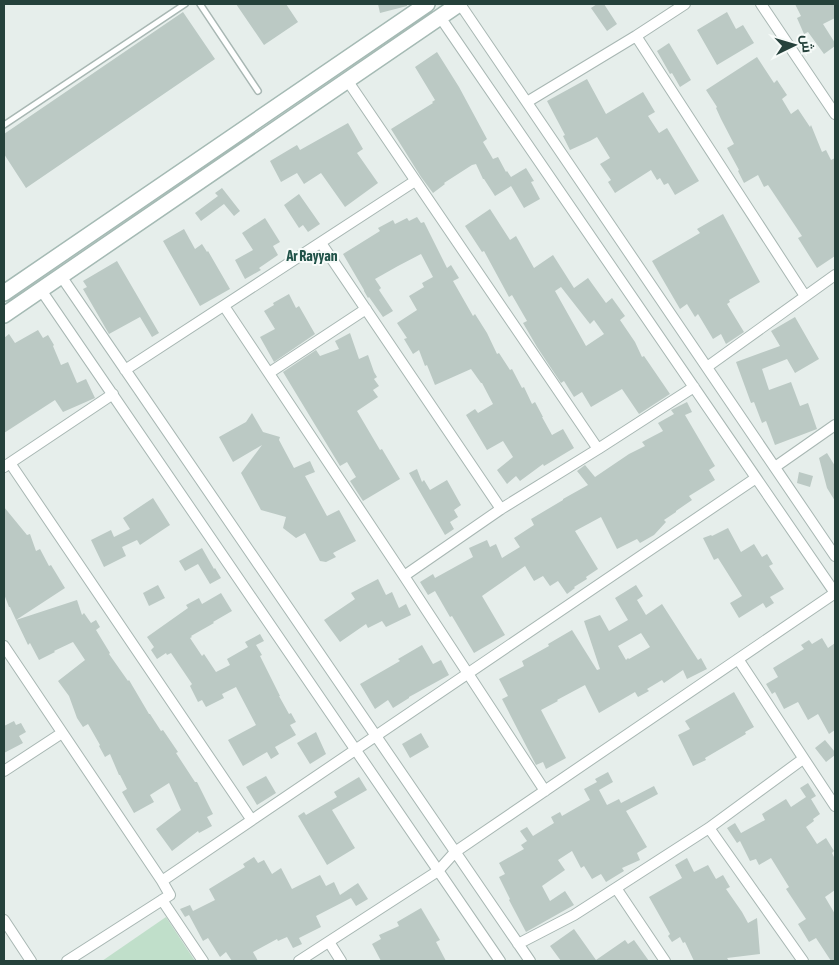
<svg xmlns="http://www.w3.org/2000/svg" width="839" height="965" viewBox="0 0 839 965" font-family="'Asap Condensed',Cairo,sans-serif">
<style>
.green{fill:#c0dfca}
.building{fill:#bbc9c4;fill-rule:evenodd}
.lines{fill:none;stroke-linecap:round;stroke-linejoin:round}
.lane-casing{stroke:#a8b7b3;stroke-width:8}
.street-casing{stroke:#a8b7b3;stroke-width:12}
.secondary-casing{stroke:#a5bab4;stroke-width:18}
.lane{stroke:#fff;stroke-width:5}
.street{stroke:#fff;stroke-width:10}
.secondary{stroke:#fff;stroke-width:15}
.labels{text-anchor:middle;stroke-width:4;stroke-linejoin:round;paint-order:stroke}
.neighbourhood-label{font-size:14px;font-weight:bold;fill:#215349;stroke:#f7fbf9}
</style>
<rect width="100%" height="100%" fill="#e6eeeb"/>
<path class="green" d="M166 917 195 961H102Z"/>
<path class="building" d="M236 4H286L298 22 264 45Z
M378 4H407V6L380 13Z
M597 4H604L617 24 607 31 591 8Z
M795 4H835V18L823 24 835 43V46L824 54 808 32 804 34 797 18 801 16Z
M183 12 215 59 26 188 4 154V134Z
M727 12 736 29 743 25 754 43 717 65 697 30Z
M669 43 691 80 680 87 672 73 670 74 657 51Z
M437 52 459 87 487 139 483 142 493 159 498 157 506 172 507 171 511 177 526 168 534 181 531 182 540 199 524 208 511 186 495 196 484 179H483L476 164 472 165 444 183 445 184 433 193 421 177 391 129 433 103 432 102 435 100 415 67Z
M757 57 774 83 777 80 787 95 782 99 791 114 798 109 810 127 811 125 822 152 826 150 831 160 835 158V256L817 268 798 238 802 236 768 185 764 187 758 175 744 183 738 171 739 170 727 148 734 144 721 119 716 108 717 107 706 90Z
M587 79 606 114 643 92 655 112 648 116 659 133 667 128 699 181 675 195 668 183 664 185 660 178 657 180 651 170 615 193 608 182 611 180 600 164 610 158 597 137 590 141 570 150 563 136 565 135 547 101Z
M348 123 363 149 357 153 378 183 345 207 321 173 304 184 297 173 281 182 270 161 297 145 300 150Z
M222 188 240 211 234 216 224 204 201 221 195 213 218 196 215 193Z
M299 194 320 224 308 232 303 225 299 228 284 205Z
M490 209 510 240 516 236 534 268 553 255 574 288 588 278 606 303 612 298 625 316 620 320 635 342 642 357 644 356 670 394 639 414 622 389 591 407 582 392 574 397 564 381 561 383 537 347 523 323 527 321 512 295 509 297 484 251 482 252 465 226ZM561 287 590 324 594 320 604 334 586 346 555 291Z
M723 214 760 282 729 300 730 302 727 304 744 332 726 344 721 334 713 339 698 314 695 317 687 304 680 309 652 261 700 233 697 229Z
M417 217 421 223 424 222 447 268 451 265 459 278 453 281 473 316 475 314 487 333 497 354 499 353 510 370 512 369 522 388 524 387 532 404 535 402 543 417H542L552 435 563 429 574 448 544 466 543 464 520 481 516 476 507 484 497 470 513 457 503 441 487 450 466 415 475 409 478 413 493 404 482 383H481L471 369 435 385 427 365 425 366 419 350 413 354 404 339 407 338 397 323 417 310 409 296 424 287 422 283 433 277 421 254 398 266 375 279 381 288 379 290 393 311 383 317 369 297 368 298 364 291V290L343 254 380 231 378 228 393 220 395 224 407 218 409 221Z
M265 218 280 242 273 246 278 255 259 268 261 270 245 279 235 260 253 250 242 233Z
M184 229 195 249 202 244 207 252 208 251 230 289 200 306 163 241Z
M117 261 159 333 152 337 140 317 109 334 83 289 87 287 83 281Z
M289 294 296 308 299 306 315 334 274 362 260 337 275 329 264 311 274 305 273 303Z
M795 317 819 359 795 373 787 359 762 369 769 390 791 382 800 406 808 403 817 429 775 445 766 421 762 423 754 402 751 403 736 362 780 346 771 331Z
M38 330 43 338 48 335 54 345 53 346 61 365 68 362 77 383 86 379 95 398 63 412 55 400 4 433V338L9 334 15 343Z
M350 333 359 359 368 355 374 372 377 377 374 379 379 386 373 390 378 397 357 411 380 450 382 449 400 479 363 501 350 481 356 477 347 462 340 466 283 372 316 350 320 356 339 349 335 341Z
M687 402 692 412 685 415 715 466 709 470 715 480 689 496 692 500 676 511V512L664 520 666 522 654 535 640 543 637 539 617 549 601 517 575 531 598 569 586 577 587 579 574 587 575 588 567 594 558 581 550 586 543 576 534 581 525 566 482 596 505 635 474 653 452 616 450 617 435 591 428 595 420 582 433 574 435 578 473 557 469 548 487 540 490 547 496 544 502 558 520 547 514 538 534 525 531 519 563 500V499L588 485 577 471 585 465 595 477 629 454 645 446 642 442 663 431 658 423 674 414 671 410Z
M252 413 263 432 280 437 279 440 294 468 310 461 315 472 305 476 327 516 339 510 356 541 333 553 336 557 326 562 320 561 305 533 296 538 283 528 286 517 261 510 241 473 262 445 233 462 219 437 246 422Z
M827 453 835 466V501L827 488 819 458Z
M417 469 422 482 424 480 430 490 447 480 461 505 454 510 458 517 450 522 454 529 445 535 409 473Z
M799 472 813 476 810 487 797 483Z
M153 498 170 525 140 545 137 540 122 547 126 556 104 567 91 540 111 530 114 537 130 529 123 518Z
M4 507 27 535 30 534 36 551 40 549 49 566 51 565 65 588 16 620 10 607H9L4 594Z
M728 528 741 552 754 544 762 557 767 554 773 564 769 566 784 589 770 597 774 603 766 608 763 603 739 618 730 603 742 596 718 558 714 560 703 538 711 535 712 536Z
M202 548 214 569 215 568 221 578 210 584 198 564 185 571 179 561Z
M378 579 386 595 392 592 399 608 406 604 411 615 386 627 382 621 368 628 366 624 340 642 324 620 355 599 351 593Z
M158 585 165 598 149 606 143 593Z
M636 585 643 596 637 600 646 615 662 604 698 660 701 658 707 669 687 679 683 670 664 683 662 680 647 689 649 691 638 697 635 692 599 713 585 685 557 700 558 701 541 710 566 758 546 769 543 762 536 765 502 699 508 696 499 679 524 666 522 661 549 646 548 644 572 630 597 670 600 669 584 621 600 615 609 631 628 620 615 598ZM641 633 650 647 629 659 628 658 626 660 618 646Z
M221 593 232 611 213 622 214 623 191 636 192 637 190 638 202 656 204 654 216 672 230 665 227 659 248 647 245 642 260 634 264 641 256 645 262 655 260 656 280 696H279L289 714 291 713 296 722 290 725 296 735 275 747 279 754 271 759 267 752 243 766 228 740 256 725 236 687 222 694 224 698 206 707 202 700 198 702 190 686 192 684 171 653 167 655 166 653 157 659 151 650 154 647 147 637 188 608 186 605 199 598 202 604Z
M77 600 82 615 84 613 91 623 96 620 100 627 96 630 110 653 109 654 128 681 129 680 149 714H150L161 731 163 730 178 752 176 753 195 782H197L213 814 207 817 212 826 199 833 198 831 172 851 156 829 181 810 169 783 150 795 154 802 134 813 122 792 127 789 120 775H119L110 754 105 757 99 746 100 745 88 724 83 727 77 718 69 696 58 681 85 660 73 642 54 651 55 652 39 660 30 643 28 645 16 620Z
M822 638 828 648 835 643V730L829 734 818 714 808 720 798 702 784 709 775 692 772 694 766 684 778 677 773 668 804 649 801 645 809 640 812 644Z
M422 645 433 664 441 660 449 675 409 697V698L393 708 388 700 375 709 360 684 400 661 398 659Z
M734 692 754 727 745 732 746 734 705 758 706 760 693 766 678 735 690 729 685 721Z
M14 721 16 725 21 723 26 732 19 736 23 743 4 753V726Z
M316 732 326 754 310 764 297 743Z
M421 733 429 747 410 758 402 744Z
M825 740 835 752V755L826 762 815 748Z
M608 772 613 782 599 790 607 805 619 799 621 803 654 786 658 794 626 811 647 847 637 853 640 860 622 868 624 871 606 882 601 874 592 879 584 866 581 868 572 851 558 860 565 870 542 886 550 901 565 891 574 905 526 932 509 900 510 899 499 877 505 874 499 863 524 849 521 845 527 841 520 831 527 827 533 836 554 823 551 817 560 812 562 816 588 801 590 800 584 789 597 782 595 779Z
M266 776 276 793 257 805 246 787Z
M359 777 367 790 332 810 355 848 327 865 298 816 304 812 306 815 337 797 334 792Z
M808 783 816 796 811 799 820 814 813 819 814 821 806 827 817 844 826 838 834 851 832 853 835 859V890L825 897 835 914V961H831L816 938 809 942 798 924 806 919 786 889 789 887 771 858 759 865 756 859 750 861 740 841 737 843 727 828 735 823 741 833 765 820 762 814 786 799 791 807 806 797 800 788Z
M254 857 258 863 264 860 272 874 281 868 292 889 320 875 326 886 334 882 340 895 358 883 368 899 356 906 351 898 316 916 321 927 299 938 302 944 293 948 287 937 278 941 277 939 253 952 258 961H232L226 952 220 957 208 938 203 941 189 915 185 917 180 909 190 905 193 911 215 900 209 889 245 867 243 864Z
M687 858 694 872 708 865 716 879 723 875 730 887 726 889 742 912 748 923 757 918 760 954 727 958 729 961H694L685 942 683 943 680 937 672 942 668 936 670 934 649 897 682 878 675 865Z
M421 908 440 940 436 942 446 961H381L372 944 381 939 379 935 399 926 397 922Z
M574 929 596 960 625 940 628 944 634 940 649 961H561L550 946Z"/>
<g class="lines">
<g class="lane-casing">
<path id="lane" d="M200 4 258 91
M4 125 185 4"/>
</g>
<g class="street-casing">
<path id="street" d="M460 4 835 556
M761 4 835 114
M440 17 835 593
M636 36 805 296
M347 80 598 449 501 509 404 576
M527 102 636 36 685 4
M321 243 501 509
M61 276 530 961
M41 290 500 961
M224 306 404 576 545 791
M707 367 835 275
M125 370 415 181
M269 373 366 309
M598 449 694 387
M10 463 251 819
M4 467 113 394
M775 467 835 425
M4 646 162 881 756 478
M738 659 835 806
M4 771 62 733
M709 828 803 961
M616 888 665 961
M162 900 203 961
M4 920 31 961
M329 942 341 961
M518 944 574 915 616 888 709 828 803 759
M67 961 170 895 162 881
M299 961 438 871 455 852 835 593"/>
</g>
<g class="secondary-casing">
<path id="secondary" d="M4 293 427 4
M4 315 459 4"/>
</g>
<use href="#lane" class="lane"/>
<use href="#street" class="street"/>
<use href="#secondary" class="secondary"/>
</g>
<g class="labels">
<g class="neighbourhood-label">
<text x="312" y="261">Ar Rayyan</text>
</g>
</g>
<rect width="839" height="965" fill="none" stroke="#25413b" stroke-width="10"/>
<g transform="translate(794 45) rotate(85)" stroke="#f7fbf9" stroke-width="4" paint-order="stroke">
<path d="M0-4L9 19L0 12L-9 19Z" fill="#25413b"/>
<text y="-8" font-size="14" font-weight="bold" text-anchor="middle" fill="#25413b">ش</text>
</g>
</svg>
